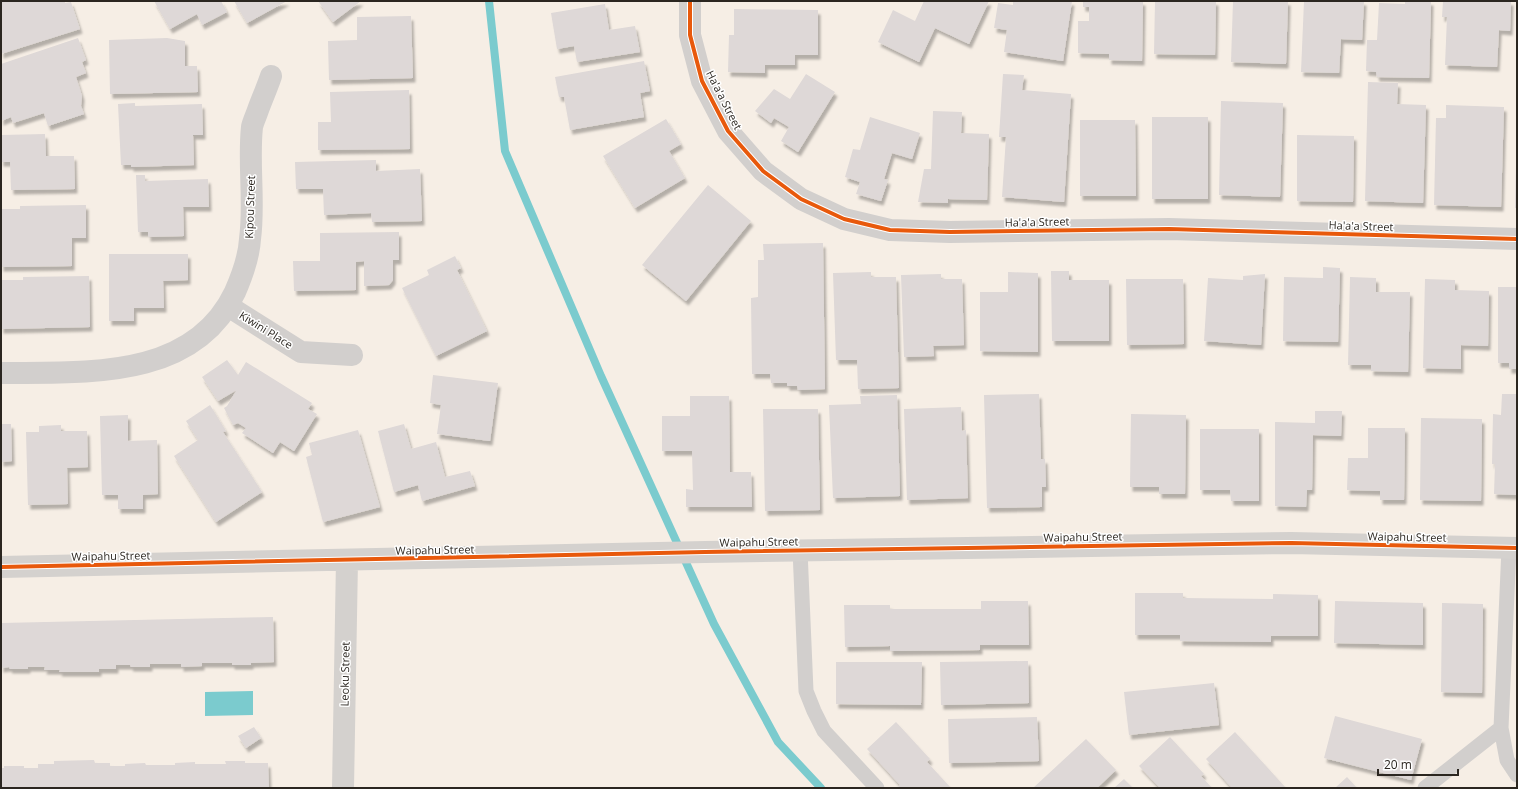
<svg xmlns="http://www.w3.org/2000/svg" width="1518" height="789" viewBox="0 0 1518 789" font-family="'Open Sans',sans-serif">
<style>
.water{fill:#7bcbce}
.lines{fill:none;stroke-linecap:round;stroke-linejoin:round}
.stream{stroke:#7bcbce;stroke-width:8}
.building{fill:#ded8d7;filter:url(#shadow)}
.lane{stroke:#d2cfcd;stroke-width:15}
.street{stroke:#d2cfcd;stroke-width:22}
.secondary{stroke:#d4d1ce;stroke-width:22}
.cycleway-casing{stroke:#fff;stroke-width:6}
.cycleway{stroke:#e8590c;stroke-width:4}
.labels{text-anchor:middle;stroke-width:3;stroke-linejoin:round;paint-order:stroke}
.street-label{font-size:11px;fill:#2b2620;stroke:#fff}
</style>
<defs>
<filter id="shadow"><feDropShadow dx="2.5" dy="4.5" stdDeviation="1" flood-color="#0004"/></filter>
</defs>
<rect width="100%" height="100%" fill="#f6eee5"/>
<path class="water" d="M253 691V715L205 716V692Z"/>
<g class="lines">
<path class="stream" d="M489 1 505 151 601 376 714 624 778 742 821 788"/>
</g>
<path class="building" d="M1 1H65V3L71 2 80 29 1 54Z
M154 1H221L227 12 202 25 197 14 170 29Z
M234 1H287L247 23Z
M318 1H361L333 22Z
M924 1H989L969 44 935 28 919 62 878 42 893 10 915 21Z
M1013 1H1072L1063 61 1004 52 1007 30 994 28 998 3 1013 5Z
M1083 1H1143L1142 61 1109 60V54L1078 53V21H1089V7H1083Z
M1155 1H1216L1215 55 1154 54Z
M1233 1H1288L1286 64 1231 62Z
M1304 1H1364L1362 40 1341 39 1339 73 1301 72Z
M1405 1H1431L1429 78 1377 77 1376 72 1366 71 1367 40H1377L1379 3 1405 4Z
M1443 1H1511L1510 31 1499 30 1497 67 1445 65 1447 17H1442Z
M605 4 609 30 635 26 640 52 577 62 574 46 557 49 551 13Z
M734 9 818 10V55H795V65H765V73L728 72 729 35H734Z
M411 16 413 78 329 80 328 41 357 40V17Z
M78 38 86 60 82 62 86 73 76 77 82 96 81 106 84 114 48 126 44 113 13 123 11 117 1 121V64Z
M167 38 185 41V66H197L198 92 110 94 109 40Z
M644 61 650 91 640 93 644 117 570 130 564 97H559L555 77Z
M806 74 835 92 798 152 781 141 789 127 774 118 771 123 755 111 774 89 790 99Z
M1003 74 1024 75 1022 90 1071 94 1064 202 1002 197 1006 137H999Z
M1368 82 1398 83 1397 104 1426 105 1423 203 1365 201Z
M409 90 410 149 318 150V122H331L330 92Z
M1221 101 1283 103 1280 197 1219 195Z
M135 103V106L202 104 203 135H193L194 165 131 167V165H121L118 104Z
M1446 105 1504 107 1501 207 1434 205 1436 118H1446Z
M933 111 962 112 961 133 989 134 987 200 948 199V203L918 202 924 169H931Z
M870 117 920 133 912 159 892 153 884 179 888 180 881 201 856 194 860 182 845 177 853 149 860 150Z
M1152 117H1208V199H1152Z
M666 119 681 144 669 151 685 178 635 208 603 156Z
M1080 120H1135L1136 196H1080Z
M45 134 46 156H74L75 189 11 190 10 162H1V135Z
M1297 135 1354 136 1353 202 1297 201Z
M376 160V171L420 169 422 221 372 222 371 213 324 215 323 189H296L295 162Z
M1516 165H1517V208H1515Z
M136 175H145V181L208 179 209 207H183L184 236 148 237V232H138Z
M708 185 751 221 686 301 642 265Z
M86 205V238H72V266L1 267V209H20V206Z
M399 232V260H393V280L389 285 364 286V261L356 262V290L294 291 293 261H320V233Z
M823 243 825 389 798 390 797 386H787V383H771L770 374H752L751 298 758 297V260H764L763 244Z
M109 254H188V280L163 281 164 308H134V321H109Z
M455 256 461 268 457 270 487 331 436 356 402 288 429 275 427 270Z
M1323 267 1340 268 1338 342 1283 341 1284 277 1323 278Z
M1051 271H1069V280H1109V341H1052Z
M871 272V277H896L899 388 858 389 857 360H836L833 273Z
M1008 272 1038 273V352L980 351V292H1008Z
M941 274V279H962L964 345 933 346 934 356 904 357 901 275Z
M1265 274 1261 345 1204 341 1208 278 1243 280V276Z
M89 276 90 327 1 329V280H23V277Z
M1350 277 1376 278V292H1410L1408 372 1371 371V365H1348Z
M1126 279H1183L1184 344 1127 345Z
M1425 279 1455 280V290L1489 291 1488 346 1461 345V369L1423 368Z
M1498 287H1517V369H1509V363H1498Z
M227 360 238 375 246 362 312 403 308 409 317 414 294 451 280 442 273 453 242 433 246 428 238 423 233 425 224 408 227 406 236 391H235L218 401 202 377Z
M433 375 498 383 490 441 437 434 441 405 430 403Z
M1039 394 1041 459H1045L1046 487H1042V507L987 508 984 395Z
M1502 394H1517V495L1494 494 1495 464H1492L1493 414 1501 415Z
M897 395 900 496 833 498 829 405 861 404 860 396Z
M690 396H729L730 472H751L752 507H686V489L693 490 692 451H662V416H690Z
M210 405 226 431 223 432 262 492 216 522 174 456 198 440 186 421Z
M961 407 962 431 966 430 968 498 907 500 904 409Z
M763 409H818L820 510 765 511Z
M1315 411H1342L1341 436 1313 435 1312 490H1307L1306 507 1275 506V422L1315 423Z
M1131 414 1186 415 1185 494H1159V487H1130Z
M128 415V441L157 440 158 494 143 495V509H118V495H102L100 416Z
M1421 418 1482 419 1481 501 1420 500Z
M1 424H11L12 461 1 462Z
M404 424 411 449 436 442 445 477 470 471 475 486 422 501 418 485 394 492 378 431Z
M61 425V431H87L88 467 67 468 68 504 28 505 26 432H39V426Z
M1368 428H1405L1404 500H1380V491L1347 490 1348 458H1368Z
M1200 429H1259V501H1231L1230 490H1200Z
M358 430 380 507 323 522 306 457 312 455 309 443Z
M1135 593H1183V598L1273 599V594L1318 595V636H1271V642L1180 641V635H1135Z
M981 601H1028L1029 645H980V650L890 651V646L845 647 844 605H890V609H981Z
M1335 601 1423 603V645L1334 643Z
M1442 603 1483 604 1482 693 1441 692Z
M273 617 274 662 251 663V665H232V663H202V666L181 667V664H150V667H131L130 665H116V669H99V672H59L60 670H44L45 667H28V669H10L9 667 1 668V623Z
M1028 661 1029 703 941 705 940 662Z
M836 662H922L921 705 836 704Z
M1214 683 1219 725 1129 735 1124 692Z
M1335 716 1422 739 1411 780 1324 758Z
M1037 717 1039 761 949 763 948 719Z
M896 722 930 759 927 762 951 788H897L900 785 867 749Z
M254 727 261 738 246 748 238 736Z
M1235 732 1286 788H1232L1206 759Z
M1170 737 1204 774 1201 776 1212 788H1160L1139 766Z
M1086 739 1116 770 1097 788H1033Z
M94 760 95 763H110V766H125V764L145 763 146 765H175V763L195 762V764H226L225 761H245V763H268L269 788H1V768H4V766H24V768H38V764H54V761Z
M1347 777 1357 788H1335Z
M1124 779 1133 788H1114Z"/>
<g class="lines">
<path class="lane" d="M800 550 806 691 814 711 824 731 877 788
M1501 728 1507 760 1517 775
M1425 788 1501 728 1509 548"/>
<path class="street" d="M690 1V35L702 81 728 131 763 171 801 199 844 219 890 230 950 232 1169 229 1517 239
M228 306 301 352 352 355
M1 373C84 372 193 381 235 292 242 276 249 257 250 239 255 202 248 164 252 127 253 122 256 116 258 110 262 99 267 88 271 76"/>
<path class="secondary" d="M1 567 705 552 1091 546 1291 543 1517 548
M343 788 347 560"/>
<g class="cycleway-casing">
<path id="cycleway" d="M690 1V35L702 81 728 131 763 171 801 199 844 219 890 230 950 232 1169 229 1517 239
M1 567 705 552 1091 546 1291 543 1517 548"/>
</g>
<use href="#cycleway" class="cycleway"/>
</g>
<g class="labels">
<g class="street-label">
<text transform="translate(724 100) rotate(63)" y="4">Ha'a'a Street</text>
<text transform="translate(250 207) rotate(-88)" y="4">Kipou Street</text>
<text transform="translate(1037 222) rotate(-1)" y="4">Ha'a'a Street</text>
<text transform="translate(1361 226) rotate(2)" y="4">Ha'a'a Street</text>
<text transform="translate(266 330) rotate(32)" y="4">Kiwini Place</text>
<text transform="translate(1083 537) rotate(-1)" y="4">Waipahu Street</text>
<text transform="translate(1407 537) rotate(1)" y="4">Waipahu Street</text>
<text transform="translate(759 542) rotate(-1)" y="4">Waipahu Street</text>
<text transform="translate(435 550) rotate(-1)" y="4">Waipahu Street</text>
<text transform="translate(111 556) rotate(-1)" y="4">Waipahu Street</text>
<text transform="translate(345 674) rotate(-89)" y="4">Leoku Street</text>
</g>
</g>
<rect width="1518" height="789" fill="none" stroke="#2b2620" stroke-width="4"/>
<path d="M1378 769v6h80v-6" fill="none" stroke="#2b2620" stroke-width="2"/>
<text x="1384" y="769" font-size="12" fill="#2b2620" stroke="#ffffff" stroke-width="3" paint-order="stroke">20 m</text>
</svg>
